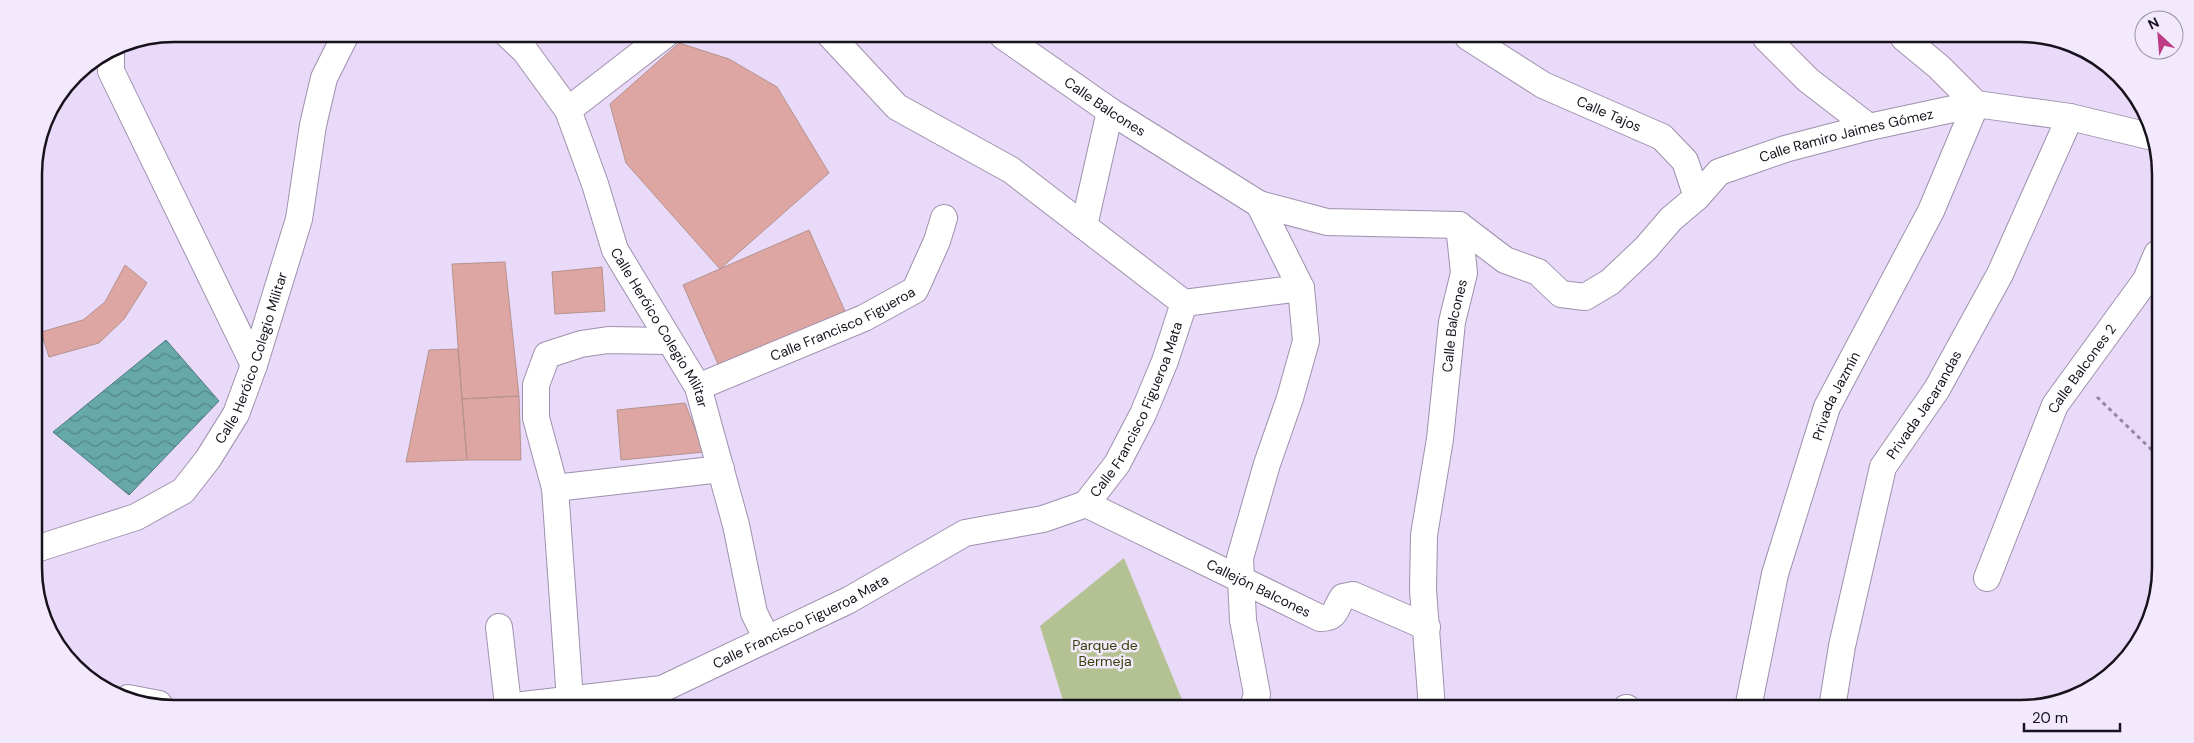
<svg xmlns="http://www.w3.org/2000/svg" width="2194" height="743" viewBox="0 0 2194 743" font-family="'DM Sans',sans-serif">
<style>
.green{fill:#b4c192}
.water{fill:url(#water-waves);stroke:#4f7b7f}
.building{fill:#dea6a2;stroke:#b5928f}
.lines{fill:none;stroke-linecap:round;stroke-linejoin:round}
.street-casing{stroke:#9f91ad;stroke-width:28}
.path{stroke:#94899f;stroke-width:3;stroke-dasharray:4 4;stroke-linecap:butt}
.street{stroke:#fff;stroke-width:26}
.labels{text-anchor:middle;stroke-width:5;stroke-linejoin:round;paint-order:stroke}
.street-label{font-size:14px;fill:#17121c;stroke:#f2eafc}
.park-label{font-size:14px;fill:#37420b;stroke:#f2eafc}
.rim{fill:none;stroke:#17121c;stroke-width:2.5}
</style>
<defs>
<pattern id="water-waves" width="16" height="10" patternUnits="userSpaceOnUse" patternTransform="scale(1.25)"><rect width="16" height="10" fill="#67a8aa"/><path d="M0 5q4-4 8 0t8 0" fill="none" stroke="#54878a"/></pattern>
</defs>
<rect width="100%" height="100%" fill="#e8daf8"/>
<path class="green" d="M1124 558 1185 707H1065L1040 626Z"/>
<path class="water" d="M166 340 219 401 129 495 53 432Z"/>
<path class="building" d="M679 43 729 59 777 87 829 173 720 269 626 163 610 104Z
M809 230 848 318 722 373 683 285Z
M505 262 519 396 462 399 452 264Z
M125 265 147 283 124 319 99 343 49 357 41 332 83 320 105 302Z
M602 267 605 311 555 314 552 272Z
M458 349 467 460 406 462 429 350Z
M519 396 521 460H467L462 399Z
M685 403 704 452 621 460 617 410Z"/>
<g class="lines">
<g class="street-casing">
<g id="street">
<path id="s1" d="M508 35 525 51 568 110 595 184 615 250 698 387 736 525 754 613 767 639"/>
<path d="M830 35 897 107 1011 170 1184 303"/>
<path id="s2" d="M1003 36 1110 111 1259 204 1327 222 1459 225"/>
<path id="s3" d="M1468 37 1543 85 1662 137 1685 161 1697 197 1719 172 1785 149 1869 127 1976 104 2070 117 2153 137"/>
<path d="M1766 38 1808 80 1869 127"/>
<path d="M1904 38 1939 67 1976 104"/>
<path d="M111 51V71L254 365"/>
<path d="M568 110 665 35"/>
<path d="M1459 225 1505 260 1538 272 1561 294 1585 297 1610 282 1646 248 1671 219 1697 197"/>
<path d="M1084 226 1110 111"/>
<path d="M1184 303 1301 288"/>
<path id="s4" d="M698 387 864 318 915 290 937 241 944 218"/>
<path d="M555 488 721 469"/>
<path id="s5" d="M1086 504 1320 618C1338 618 1334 609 1343 597L1353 595 1427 627"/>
<path id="s6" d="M36 549 136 517 183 491 208 459 236 414 254 365 299 219 313 125 324 78 346 34"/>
<path id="s7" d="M1987 578 2055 405 2146 280 2157 254"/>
<path d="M499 627 508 705"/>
<path d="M128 698 159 704"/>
<path d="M570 700 555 488 536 418V385L547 355 581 344 608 340 668 341"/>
<path id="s8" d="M523 705 662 689 849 600 965 533 1043 519 1086 504 1117 464 1143 414 1165 361 1184 303"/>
<path d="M1253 707 1257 694 1243 620 1240 558 1267 464 1290 398 1306 341 1301 288 1259 204"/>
<path id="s9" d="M1432 708 1423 590 1424 535 1440 439 1452 322 1464 273 1459 225"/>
<path d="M1626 708H1627"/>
<path id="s10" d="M1748 708 1775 574 1827 407 1931 211 1976 104"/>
<path id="s11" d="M1832 708 1842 646 1883 467 1937 389 2000 274 2070 117"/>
</g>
</g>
<path class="path" d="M2097 397 2156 454"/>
<use href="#street" class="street"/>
</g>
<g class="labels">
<g class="street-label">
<text dy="5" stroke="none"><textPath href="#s2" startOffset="124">Calle Balcones</textPath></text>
<text dy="5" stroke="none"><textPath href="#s3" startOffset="161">Calle Tajos</textPath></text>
<text dy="5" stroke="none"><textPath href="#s3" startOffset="456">Calle Ramiro Jaimes Gómez</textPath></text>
<text dy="5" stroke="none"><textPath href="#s4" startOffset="158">Calle Francisco Figueroa</textPath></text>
<text dy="5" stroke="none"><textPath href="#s9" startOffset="385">Calle Balcones</textPath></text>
<text dy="5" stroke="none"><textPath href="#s1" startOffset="334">Calle Heróico Colegio Militar</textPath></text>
<text dy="5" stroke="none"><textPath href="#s6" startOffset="310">Calle Heróico Colegio Militar</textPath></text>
<text dy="5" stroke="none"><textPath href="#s7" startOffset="231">Calle Balcones 2</textPath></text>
<text dy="5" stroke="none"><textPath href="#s10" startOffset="325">Privada Jazmín</textPath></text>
<text dy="5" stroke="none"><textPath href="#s11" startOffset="321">Privada Jacarandas</textPath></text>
<text dy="5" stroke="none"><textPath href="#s8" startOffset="714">Calle Francisco Figueroa Mata</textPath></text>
<text dy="5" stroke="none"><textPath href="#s5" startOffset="192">Callejón Balcones</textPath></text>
<text dy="5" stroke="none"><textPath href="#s8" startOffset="294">Calle Francisco Figueroa Mata</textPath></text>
</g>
<g class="park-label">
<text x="1105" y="650">Parque de<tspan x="1105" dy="16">Bermeja</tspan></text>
</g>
</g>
<path d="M0 0H2194V743H0ZM174 42H2020A132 132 0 0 1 2152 174V568A132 132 0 0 1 2020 700H174A132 132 0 0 1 42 568V174A132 132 0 0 1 174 42Z" fill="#f2eafc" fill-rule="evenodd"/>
<path class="rim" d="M174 42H2020A132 132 0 0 1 2152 174V568A132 132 0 0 1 2020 700H174A132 132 0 0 1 42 568V174A132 132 0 0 1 174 42Z"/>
<g transform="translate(2159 35) rotate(334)"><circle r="24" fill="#f2eafc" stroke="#9a94a2"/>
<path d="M0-4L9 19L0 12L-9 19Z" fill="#be3c85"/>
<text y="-8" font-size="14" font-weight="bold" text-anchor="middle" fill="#17121c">N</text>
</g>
<path d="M2024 723v8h96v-8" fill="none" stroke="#17121c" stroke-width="2.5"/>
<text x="2032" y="723" font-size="15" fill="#17121c" stroke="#f2eafc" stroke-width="4" paint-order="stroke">20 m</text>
</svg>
